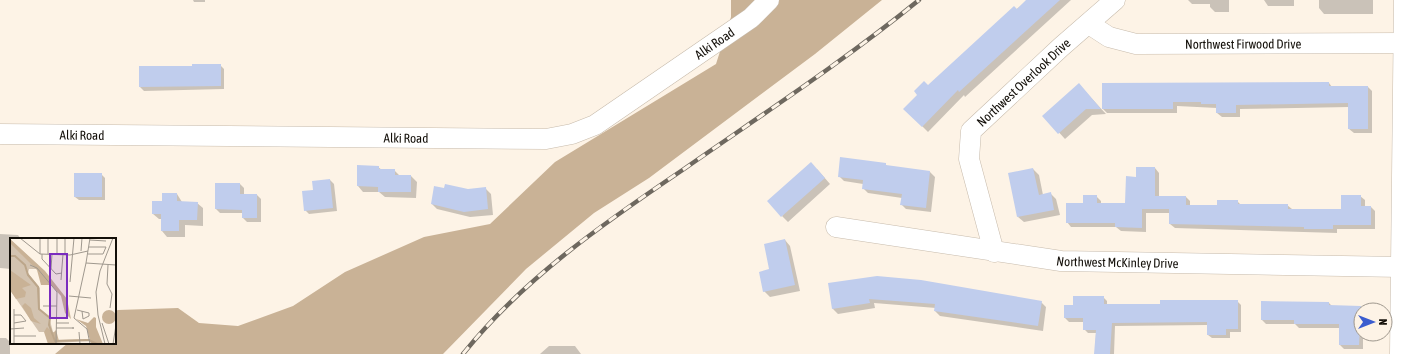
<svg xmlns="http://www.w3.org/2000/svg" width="1405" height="354" viewBox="0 0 1405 354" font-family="'Asap Condensed',sans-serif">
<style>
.forest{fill:#c9b296}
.shadow{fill:#0003}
.building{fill:#c0cded}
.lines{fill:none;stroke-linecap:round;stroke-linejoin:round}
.minor-casing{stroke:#c7bbac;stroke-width:21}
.minor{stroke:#fff;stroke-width:20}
.rail-casing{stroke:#6e685f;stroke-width:4.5}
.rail{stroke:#fdf3e6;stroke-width:3;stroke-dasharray:9;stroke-linecap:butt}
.labels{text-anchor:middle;stroke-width:3.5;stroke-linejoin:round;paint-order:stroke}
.street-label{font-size:13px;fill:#130f09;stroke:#fdf3e6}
.inset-river{fill:none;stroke:#bca68a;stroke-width:2}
.inset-road{fill:none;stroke:#9f988e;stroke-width:1}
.view{fill:#7b2cbf;fill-opacity:0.15;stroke:#7b2cbf;stroke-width:2}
.inset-edge{fill:none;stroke:#130f09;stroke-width:2}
</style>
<rect width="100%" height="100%" fill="#fdf3e6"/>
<path class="forest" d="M731 0H882L815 54 649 178 594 213 526 269 443 354H55L68 343H115V311L118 310 178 308 199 323 238 326 293 306 345 272 424 237 490 224 555 162 716 64 731 17Z"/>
<path class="shadow" d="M193 0H205V2H194Z
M1027 0H1071L965 97 964 95 928 132 905 109Z
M1188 0H1229V12H1215L1210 7V4H1192Z
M1264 0H1294V6H1268Z
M1319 0H1373V14H1324L1319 8Z
M220 65 224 69V89L144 91 140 87 193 67Z
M1329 83 1332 87H1368L1372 91V133H1354L1349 129V107L1240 109V117H1222L1217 113V108L1177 106V113H1107L1103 109Z
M1084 90 1106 114 1092 115 1065 139 1044 116Z
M885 164 888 167 930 172 935 177 931 212 906 209 901 204 902 198 868 193 863 188V184L844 181 839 176Z
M378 167 382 170H394L400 176H411L417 182 416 198 385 197 379 192H363L358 186Z
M1155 168 1159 173V197H1186L1190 201V206H1218L1237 201 1241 205H1287L1292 209 1342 210 1360 196 1365 200V207H1371L1375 211V229H1337V233L1175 228 1170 224V213H1146V232L1121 231 1116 227H1071L1067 222 1084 204 1096 196 1101 201V204H1126L1137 178Z
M817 169 830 184 788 222 782 216Z
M1033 169 1039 175 1043 195 1050 193 1056 199 1060 215 1024 222 1018 217Z
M101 174 105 178V200H79L75 197Z
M330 180 334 184 337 211 309 214 305 210Z
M216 184H240L244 188V195H257L261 199V222H247L243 218V213H220L216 209Z
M485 188 491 194 493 215 470 217 437 209 432 204 468 190Z
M177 194 182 202 197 203 203 208V226L185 225V237H167L162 231V219H159L153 214 163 202Z
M0 234 18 235 21 239H11V269L0 268Z
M785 240 790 246 800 291 770 297 764 291 771 270Z
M829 284 1041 302 1046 307 1043 331 940 316 935 311 936 308 874 303 875 308 838 314 833 309Z
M1103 297 1107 301V305H1161L1237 301 1241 305V332H1230V338H1212L1208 335V325L1115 326 1114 354H1095L1096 333H1088L1084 329V322H1069L1065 318V306H1074Z
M1262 302 1329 303 1332 306 1369 307 1372 310H1361V334L1373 335H1363V349H1344L1340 345V328H1299L1295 324H1266L1262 320Z
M0 338H6L10 342V354H0Z
M549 346H575L581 354H540Z"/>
<path class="building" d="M1026 0H1060L959 92 958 90 922 127 903 109 917 95 914 91 924 81 928 85 1014 6 1017 9Z
M192 64H221V86L139 87V66H192Z
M1329 82V86H1368V129H1348V103L1236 105V113H1216V104H1201V102H1173V109H1102V83Z
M1079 83 1101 109H1086L1058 134 1042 116Z
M840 157 886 163V165L930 171 926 208 900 205 902 194 862 189 863 180 838 177Z
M811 162 825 178 781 217 767 201Z
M357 165 379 166V169H395V175H411V192H378V187L357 186Z
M1136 167H1155V196H1186V205H1217V200H1238V204H1288V209H1341V195H1361V206H1371V225H1333V229H1304V227L1169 224V209H1142V228L1115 227V223H1066V203H1083V195H1097V203H1125L1126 176 1136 177Z
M1033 168 1039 195 1051 192 1054 210 1017 217 1008 173Z
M74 173H102V197H74Z
M330 179 333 208 304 211 302 191 313 190 312 181Z
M215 183H240V194H257V218H242V210L215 209Z
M445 184 468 189 486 187 488 209 464 212 431 204 434 186 444 188Z
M162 193H177V201L198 202 197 220H179V231H161V214H152V201H162Z
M785 239 795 285 763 292 759 272 769 269 764 244Z
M877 276 921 280 1042 301 1038 326 934 311 935 304 869 299 870 303 832 309 828 283Z
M1073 296H1104V304H1160V300H1238V329H1226V335H1207V322L1112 323 1110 354H1094L1096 330H1083V318H1064V305H1073Z
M1261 301 1329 302V305L1361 306 1359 345H1339V324H1294V320H1261Z"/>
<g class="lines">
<g class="minor-casing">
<g id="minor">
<path id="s1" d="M1089 24 1109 37 1136 44 1403 43"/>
<path id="s2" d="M0 134 546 139 572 134 595 125 751 18 769 0"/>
<path id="s3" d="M836 227 1061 261 1401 267"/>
<path id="s4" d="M994 252 969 159 971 131 1061 47 1115 0"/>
<path d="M1400 354 1404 0"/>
</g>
</g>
<use href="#minor" class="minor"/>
<g class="rail-casing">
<path id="rail" d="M463 354C524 278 604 223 684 169 763 114 844 61 919 0"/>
</g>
<use href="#rail" class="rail"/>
</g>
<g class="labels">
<g class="street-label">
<text dy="5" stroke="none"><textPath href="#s2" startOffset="742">Alki Road</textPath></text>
<text dy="5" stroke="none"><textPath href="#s1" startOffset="159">Northwest Firwood Drive</textPath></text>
<text dy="5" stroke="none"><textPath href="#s4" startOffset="196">Northwest Overlook Drive</textPath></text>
<text dy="5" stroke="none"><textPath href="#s2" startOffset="82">Alki Road</textPath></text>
<text dy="5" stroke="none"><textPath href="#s2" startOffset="406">Alki Road</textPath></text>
<text dy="5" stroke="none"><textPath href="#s3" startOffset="284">Northwest McKinley Drive</textPath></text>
</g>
</g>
<g transform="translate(10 238)">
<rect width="106" height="106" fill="#fdf3e6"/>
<path d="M0 1 28 27 26 31H19L18 35 30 50V72L39 79 43 94H46V102L76 101 77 103 47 105 40 94H29L0 52Z" fill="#d3c3b0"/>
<path d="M0 1 35 33 57 61 61 81 67 87 55 75 51 58 41 47H31L27 32 0 5ZM0 32 21 47 12 50 16 54 15 59 6 61 0 52ZM15 65 21 70 24 80 31 86 21 83 12 68ZM92 79a7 7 0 1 1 14 0a7 7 0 1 1-14 0ZM84 79 86 80V89L93 106H81L76 88 66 81 78 85ZM37 89 43 95 46 92 49 103 45 106H38L34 94Z" fill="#c9b296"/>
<path class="inset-river" d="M0 18H5L15 27 18 37 28 49 29 71 40 80 39 87 45 103 79 102 87 106"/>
<path class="inset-road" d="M10 0 30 16 60 17 78 13M38 0V16M47 0V16M55 0V16M80 0 76 25 106 27M80 2 96 3M71 13 72 0M30 16V0M32 16V21L46 36 52 35M78 16H93L96 9H79M76 25 64 80 77 91 80 106M20 27 27 30 47 54 46 106M98 27 97 46 102 56 100 70M41 31 42 16M51 42 53 16M60 44 64 0M59 58 81 60M33 68H47M67 72 79 75V78L73 81 72 73M4 77H11L16 83 4 85M46 85H59M92 85 99 106M46 90H64H62M0 91 14 90M69 94 70 106M4 98H26M4 106V71M95 106 88 77 86 54 90 33 103 0M103 106 106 87"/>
<path class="view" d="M40 16H57V80H40Z"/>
<rect width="106" height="106" class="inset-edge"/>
</g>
<g transform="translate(1373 322) rotate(90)"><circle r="19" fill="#fdf3e6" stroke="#9f988e"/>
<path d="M0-3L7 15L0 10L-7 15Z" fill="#3b5dcf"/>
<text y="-6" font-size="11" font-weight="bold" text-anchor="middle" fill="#130f09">N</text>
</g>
</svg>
